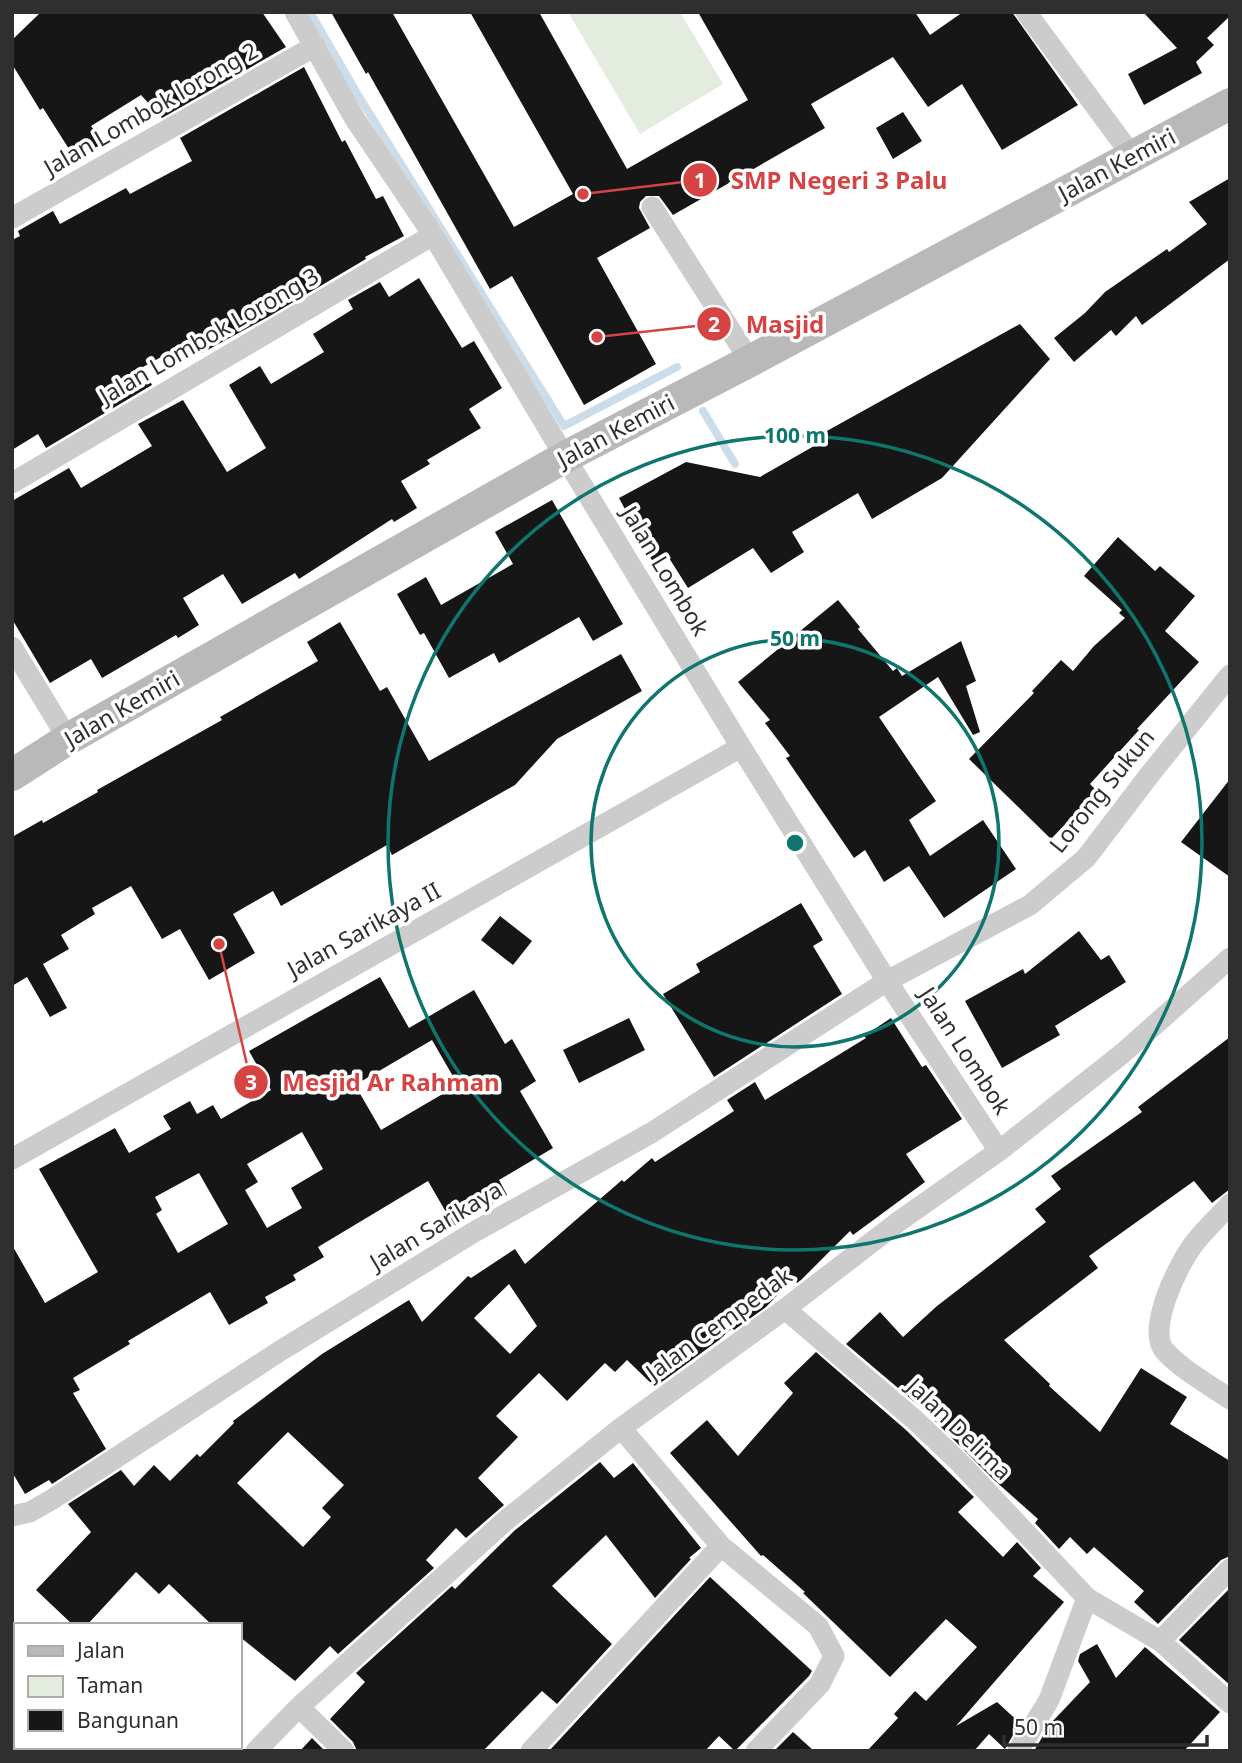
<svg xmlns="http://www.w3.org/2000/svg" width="1242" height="1763" viewBox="0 0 1242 1763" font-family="'Noto Sans',sans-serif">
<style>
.green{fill:#e4ebdf}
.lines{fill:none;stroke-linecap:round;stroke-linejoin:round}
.stream{stroke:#cddce9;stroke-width:8}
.building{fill:#161616;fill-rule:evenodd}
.street{stroke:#ccc;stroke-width:21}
.secondary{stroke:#b9b9b9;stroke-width:32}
.ring{fill:none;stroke:#0f766e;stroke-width:3.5}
.labels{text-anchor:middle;stroke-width:7;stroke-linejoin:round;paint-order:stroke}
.street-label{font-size:23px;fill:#2f2f2f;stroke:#fff}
.centre{fill:#0f766e;stroke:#fff;stroke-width:3.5}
.ring-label{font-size:21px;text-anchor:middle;font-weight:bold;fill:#0f766e;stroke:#fff;stroke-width:7;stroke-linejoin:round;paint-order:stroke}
.leader{fill:none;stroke:#d54443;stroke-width:2.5}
.callout-dot{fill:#d54443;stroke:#fff;stroke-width:2.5}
.mark-label{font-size:21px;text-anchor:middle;font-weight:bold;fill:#fff}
.callout-label{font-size:24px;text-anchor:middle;font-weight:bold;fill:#d54443;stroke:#fff;stroke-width:7;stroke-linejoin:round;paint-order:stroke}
</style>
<rect width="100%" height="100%" fill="#fff"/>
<path class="green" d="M568 12H680L723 84 640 134Z"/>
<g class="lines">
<path class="stream" d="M310 12 358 95 564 426 677 367
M703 411 735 464"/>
</g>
<path class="building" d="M41 12H262L286 47 162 118 141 95 91 126 103 143 76 160 43 108 40 110 12 64V40Z
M331 12H392L514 227 573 194 470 12H539L627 169 748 100 698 12H915L930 35 963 12H1012L1078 105 1002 150 962 84 928 107 893 57 811 104 825 128 673 215 659 196H646L640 202 639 208 650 228 597 258 656 364 584 405 512 276 490 289 368 72 366 74Z
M1143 12H1230V16L1207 38 1214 45 1196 62 1202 73 1144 105 1128 74 1177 48Z
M304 67 342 142 345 140 376 199 383 196 404 236 365 257 366 259 268 317 202 353 194 339 143 367 152 385 46 448 38 434 12 450V240L20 236 18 231 53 211 60 224 126 188 130 194 192 161 180 138Z
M903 112 922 141 893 159 876 128Z
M1230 178V259L1142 325 1136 316 1116 336 1111 330 1074 362 1054 338 1085 313 1105 292 1167 249 1169 252 1207 224 1189 202Z
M419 278 462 348 474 341 502 388 469 409 481 428 427 460 430 464 401 481 417 508 394 522 392 519 299 579 295 573 242 604 223 574 183 598 199 625 178 638 176 635 102 678 91 659 50 683 12 619V501L69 468 81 488 152 446 138 424 183 400 227 472 266 448 229 385 260 366 271 384 324 352 313 334 353 309 348 300 380 282 389 297Z
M1020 324 1050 359 942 478 872 519 858 493 792 532 804 552 771 573 753 548 688 588 669 558 655 566 619 498 686 462 760 477 828 438 825 432Z
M552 500 623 624 593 641 579 617 499 663 494 653 449 678 424 633 420 635 397 594 426 577 441 605 513 564 495 532Z
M1118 537 1155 571 1160 566 1195 596 1165 631 1199 662 1137 729 1139 730 1090 784 1097 791 1051 839 969 759 1034 693 1032 691 1061 660 1073 671 1094 646 1125 618 1119 613 1122 610 1084 576Z
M838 600 860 627 858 629 893 671 897 668 902 676 961 641 976 681 966 686 980 732 973 735 938 677 879 717 936 801 909 820 930 856 983 820 1016 869 944 918 909 866 884 882 865 850 854 858 786 758 790 756 765 723 770 720 738 682Z
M340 622 380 691 387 687 429 761 621 654 642 691 557 739 515 785 392 855 387 845 281 906 273 891 233 914 255 953 209 980 180 929 162 939 131 886 92 908 95 914 61 935 69 949 43 964 67 1008 50 1017 27 977 12 986V837L42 820 43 823 98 792 97 790 222 720 220 717 318 661 307 642Z
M1230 779V877L1181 842Z
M801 903 823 940 813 946 842 994 714 1077 663 994 700 972 696 964Z
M500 916 532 941 513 965 481 940Z
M1079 931 1101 960 1109 955 1126 982 1055 1026 1060 1035 1002 1068 965 1001 1023 969 1025 974Z
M380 977 409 1028 474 990 505 1044 512 1039 536 1081 520 1091 553 1148 499 1180 507 1195 454 1226 428 1181 318 1247 324 1257 293 1275 296 1280 265 1297 268 1303 229 1325 210 1292 128 1341 130 1344 73 1378 80 1390 73 1393 106 1449 52 1484 49 1480 25 1494 12 1472V1245L45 1303 98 1272 39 1169 115 1128 129 1153 171 1129 163 1116 190 1101 197 1114 213 1105 221 1119 271 1090 249 1051ZM432 1040 458 1085 381 1130 355 1085ZM302 1132 323 1169 291 1188 302 1208 267 1228 245 1190 258 1182 247 1164ZM199 1173 228 1224 178 1253 156 1214 162 1210 155 1197Z
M629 1018 645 1050 579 1083 563 1050Z
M891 1018 922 1067 926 1065 962 1119 906 1154 925 1182 853 1235 850 1231 801 1280 797 1283 793 1279 766 1307 734 1330 732 1328 719 1340 655 1387 627 1360 615 1372 605 1363 567 1401 539 1373 496 1416 518 1437 478 1478 504 1505 466 1538 456 1528 426 1560 434 1568 338 1654 330 1646 295 1681 240 1637V1625H212L169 1584 159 1594 136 1572 87 1625H73L36 1590 91 1532 68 1504 121 1470 134 1486 154 1465 170 1481 197 1454 200 1457 234 1423 233 1421 322 1354 409 1300 422 1322 468 1276 471 1278 515 1249 525 1264 622 1180 624 1182 652 1158 655 1162 734 1111 727 1100 755 1082 765 1100 866 1038 864 1036ZM509 1284 537 1326 510 1354 474 1318ZM288 1432 344 1485 322 1508 331 1517 303 1547 237 1483Z
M1230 1037V1189L1212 1203 1194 1181 1089 1256 1098 1268 1004 1340 1050 1384 1049 1386 1100 1432 1141 1368 1187 1397 1170 1424 1230 1461V1556L1221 1560 1158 1624 1134 1602 1144 1591 1094 1547 1087 1554 1070 1537 1059 1549 1035 1523 1038 1519 993 1479 924 1410 846 1344 880 1312 903 1337 937 1306 1046 1222 1035 1209 1061 1189 1051 1176 1142 1112 1138 1107Z
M816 1352 906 1430 974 1497 958 1512 1003 1557 1017 1542 1041 1568 1033 1576 1064 1602 956 1726 997 1702 1020 1723 1005 1749 989 1734 974 1751H867L898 1718 894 1714 915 1691 926 1701 977 1647 946 1619 890 1677 803 1593 805 1592 763 1555 761 1556 670 1453 707 1420 738 1456 793 1393 784 1383Z
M600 1462 614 1478 633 1463 701 1548 689 1558 691 1559 655 1598 606 1535 552 1586 612 1644 557 1704 542 1691 483 1751H357L353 1742 330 1719 365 1682 356 1673 452 1586 455 1589 514 1531Z
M710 1577 812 1671 809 1676 735 1751 719 1736 705 1751H549Z
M1230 1588V1685L1179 1640Z
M1097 1644 1116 1678 1145 1647 1220 1712 1184 1751H1034L1050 1724 1090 1682 1078 1661 1080 1654Z
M793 1732 814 1751H774Z
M312 1738 325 1751H300Z"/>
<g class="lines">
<path class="street" d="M295 12 355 119 433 235 565 457 741 747 887 981 999 1151
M1026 12 1133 157
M652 207 750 361
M12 218 315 46
M12 483 433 235
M12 647 68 739
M12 1159 741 747
M1230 1204C1218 1218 1204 1230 1193 1245 1178 1265 1147 1328 1164 1350 1179 1368 1211 1386 1230 1399
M785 1309 915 1420 960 1463 1087 1598 1160 1641 1230 1703
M12 1516 30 1512 51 1500 280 1351 474 1232 651 1133 887 981 1030 905 1086 858 1151 773 1230 675
M721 1546 818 1626 834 1656 820 1684 756 1751
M1160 1641 1230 1569
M299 1707 344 1751
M256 1751 299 1707 505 1521 621 1428 785 1309 898 1222 999 1151 1123 1053 1230 958
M531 1751 721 1546 621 1428
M1018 1751 1049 1700 1087 1598"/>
<path class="secondary" d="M12 775 68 739 565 457 750 361 1230 104"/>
</g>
<g class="ring">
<circle cx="795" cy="843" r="204"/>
<circle cx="795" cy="843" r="407"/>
</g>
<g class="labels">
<g class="street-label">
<text transform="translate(151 109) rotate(-30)" y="8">Jalan Lombok lorong 2</text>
<text transform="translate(1117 165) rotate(-28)" y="8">Jalan Kemiri</text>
<text transform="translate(209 336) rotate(-30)" y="8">Jalan Lombok Lorong 3</text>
<text transform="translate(616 431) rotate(-28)" y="8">Jalan Kemiri</text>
<text transform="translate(665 571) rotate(59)" y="8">Jalan Lombok</text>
<text transform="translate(122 709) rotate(-30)" y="8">Jalan Kemiri</text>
<text transform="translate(1102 791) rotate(-51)" y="8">Lorong Sukun</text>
<text transform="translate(364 930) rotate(-29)" y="8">Jalan Sarikaya II</text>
<text transform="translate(965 1051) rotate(57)" y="8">Jalan Lombok</text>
<text transform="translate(436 1226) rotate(-31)" y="8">Jalan Sarikaya</text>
<text transform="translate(719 1324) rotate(-36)" y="8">Jalan Cempedak</text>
<text transform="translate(959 1429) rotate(44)" y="8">Jalan Delima</text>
</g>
</g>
<circle cx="795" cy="843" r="10" class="centre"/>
<g class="ring-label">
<text x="795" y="443">100 m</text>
<text x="795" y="646">50 m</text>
</g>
<path class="leader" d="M583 194L700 180M597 337L714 324M219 944L251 1082"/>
<g class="callout-dot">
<circle cx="583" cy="194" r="7"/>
<circle cx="597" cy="337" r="7"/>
<circle cx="219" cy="944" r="7"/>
<circle cx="700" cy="180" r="18"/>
<circle cx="714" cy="324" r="18"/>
<circle cx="251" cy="1082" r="18"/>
</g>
<g class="mark-label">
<text x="700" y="188">1</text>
<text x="714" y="332">2</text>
<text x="251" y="1090">3</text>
</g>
<g class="callout-label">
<text x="839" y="189">SMP Negeri 3 Palu</text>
<text x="785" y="333">Masjid</text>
<text x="391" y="1091">Mesjid Ar Rahman</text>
</g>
<rect width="1242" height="1763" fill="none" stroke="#2f2f2f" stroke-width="28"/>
<rect x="14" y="1623" width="228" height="126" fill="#ffffff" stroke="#acacac" stroke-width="2"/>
<rect x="28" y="1646" width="35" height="10" fill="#b9b9b9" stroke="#acacac" stroke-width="2"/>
<text x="77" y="1658" font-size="21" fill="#2f2f2f">Jalan</text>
<rect x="28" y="1676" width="35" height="21" fill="#e4ebdf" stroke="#acacac" stroke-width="2"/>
<text x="77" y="1693" font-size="21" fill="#2f2f2f">Taman</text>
<rect x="28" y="1710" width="35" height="21" fill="#161616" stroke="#acacac" stroke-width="2"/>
<text x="77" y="1728" font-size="21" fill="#2f2f2f">Bangunan</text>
<path d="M1004 1735v10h203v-10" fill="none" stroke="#2f2f2f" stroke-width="3.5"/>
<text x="1014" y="1735" font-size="21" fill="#2f2f2f" stroke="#ffffff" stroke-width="5" paint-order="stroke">50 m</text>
</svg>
